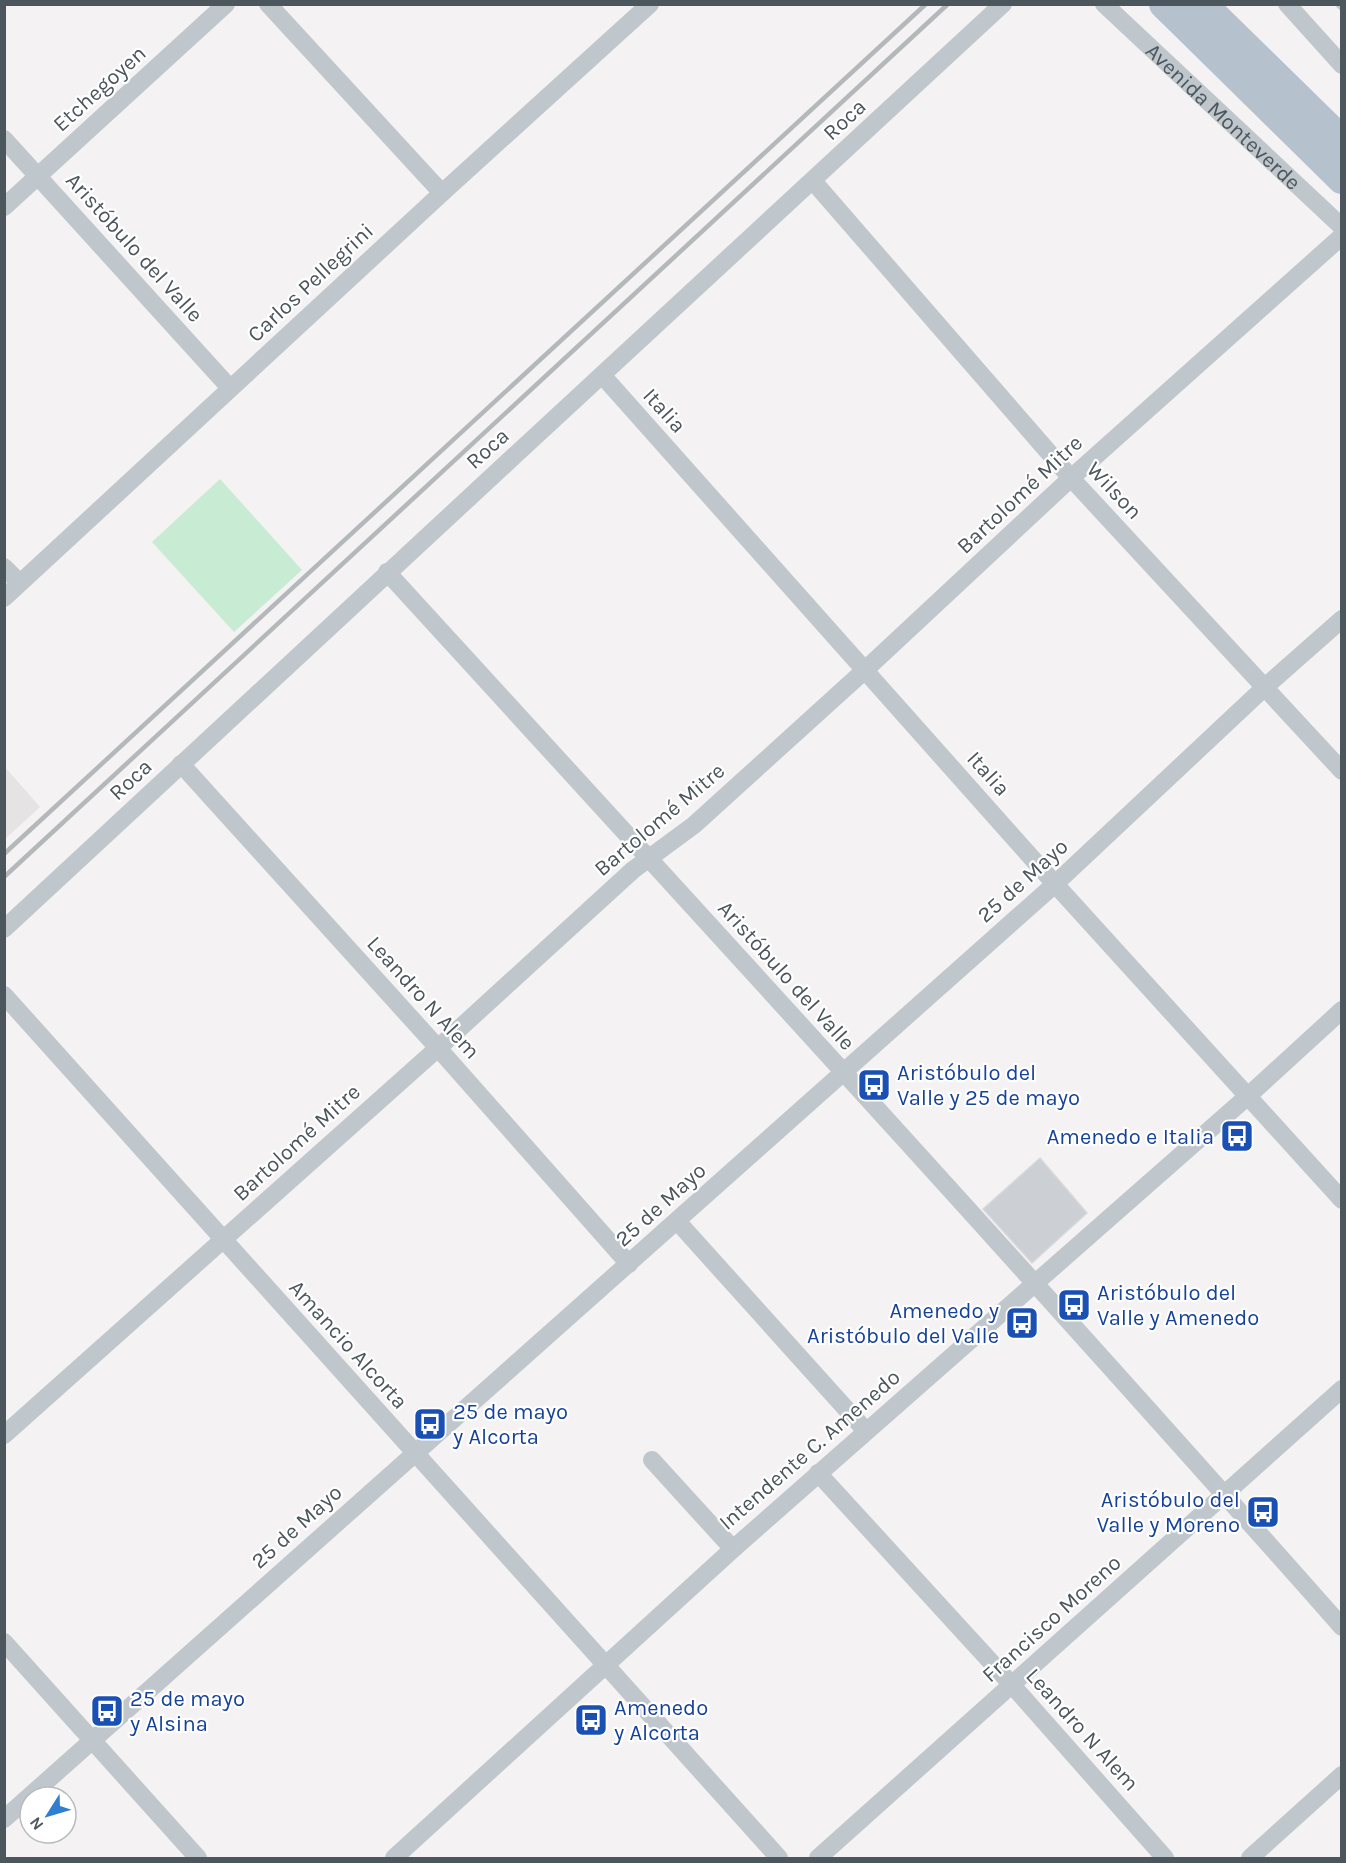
<svg xmlns="http://www.w3.org/2000/svg" width="1346" height="1863" viewBox="0 0 1346 1863" font-family="Karla,sans-serif">
<style>
.education{fill:#e5e3e3}
.park{fill:#c7ebd3}
.building{fill:#cccfd3;stroke:#d7d9dc;stroke-width:1.5}
.lines{fill:none;stroke-linecap:round;stroke-linejoin:round}
.lane{stroke:#bfc7cc;stroke-width:9}
.street{stroke:#bfc7cc;stroke-width:18}
.primary{stroke:#b5c2cd;stroke-width:30}
.rail{stroke:#b5b8bb;stroke-width:4.5}
.labels{text-anchor:middle;stroke-width:4.5;stroke-linejoin:round;paint-order:stroke}
.street-label{font-size:22px;fill:#4c565d;stroke:#fff}
.transit-label{font-size:22px;fill:#164399;stroke:#fff;text-anchor:start}
</style>
<rect width="100%" height="100%" fill="#f4f2f2"/>
<path class="education" d="M4 766 40 807 5 839H4Z"/>
<path class="park" d="M220 479 302 570 234 632 152 542Z"/>
<path class="building" d="M1040 1158 1087 1213 1032 1263 983 1209Z"/>
<g class="lines">
<path class="lane" d="M1340 4 1342 6"/>
<g class="street">
<path d="M268 4 442 193"/>
<path id="s1" d="M1104 4 1342 227"/>
<path d="M1287 4 1342 65"/>
<path d="M4 139 230 388"/>
<path d="M813 181 1071 478 1342 771"/>
<path d="M4 207 226 4"/>
<path d="M602 375 1055 884 1342 1200"/>
<path d="M4 567 20 583"/>
<path d="M387 572C707 922 1028 1272 1342 1627"/>
<path d="M4 598 442 193 650 4"/>
<path d="M181 764 438 1048 629 1264"/>
<path d="M4 929C335 619 671 313 1003 4"/>
<path d="M4 995 779 1858"/>
<path d="M677 1221 866 1431"/>
<path d="M4 1435 438 1048 633 870 694 825 865 670 1071 478 1342 236"/>
<path d="M652 1460 733 1549"/>
<path d="M818 1473 1012 1685 1165 1858"/>
<path d="M4 1642 198 1858"/>
<path d="M4 1819 1055 884 1265 687 1342 619"/>
<path d="M394 1858 733 1549 1248 1096 1342 1010"/>
<path d="M818 1858 1342 1389"/>
<path d="M1250 1858 1342 1775"/>
</g>
<path class="primary" d="M1164 4 1342 179
M1202 4 1342 141"/>
<path class="rail" d="M4 854 926 4
M4 877 948 4"/>
</g>
<defs>
<g id="bus-square" transform="scale(1.725)"><rect x="-9" y="-9" width="18" height="18" rx="4" fill="#1a4fb4" stroke="#fff"/><path d="M-5-6H5V4H4V6H2V4H-2V6H-4V4H-5ZM-3.5-4V0h7V-4ZM-3.5 1.2v1.5H-2V1.2ZM2 1.2v1.5H3.5V1.2Z" fill="#fff"/></g>
</defs>
<g fill-rule="evenodd">
<use href="#bus-square" x="874" y="1085"/>
<use href="#bus-square" x="1237" y="1136"/>
<use href="#bus-square" x="1074" y="1305"/>
<use href="#bus-square" x="1022" y="1323"/>
<use href="#bus-square" x="430" y="1424"/>
<use href="#bus-square" x="1263" y="1512"/>
<use href="#bus-square" x="107" y="1711"/>
<use href="#bus-square" x="591" y="1720"/>
</g>
<g class="labels">
<g class="street-label">
<text transform="translate(99 88) rotate(-42)" y="8">Etchegoyen</text>
<text dy="8" stroke="none"><textPath href="#s1" startOffset="164">Avenida Monteverde</textPath></text>
<text transform="translate(844 119) rotate(-43)" y="8">Roca</text>
<text transform="translate(135 247) rotate(48)" y="8">Aristóbulo del Valle</text>
<text transform="translate(310 282) rotate(-43)" y="8">Carlos Pellegrini</text>
<text transform="translate(665 410) rotate(48)" y="8">Italia</text>
<text transform="translate(487 448) rotate(-42)" y="8">Roca</text>
<text transform="translate(1115 490) rotate(47)" y="8">Wilson</text>
<text transform="translate(1019 494) rotate(-43)" y="8">Bartolomé Mitre</text>
<text transform="translate(989 773) rotate(48)" y="8">Italia</text>
<text transform="translate(130 779) rotate(-43)" y="8">Roca</text>
<text transform="translate(659 819) rotate(-40)" y="8">Bartolomé Mitre</text>
<text transform="translate(1022 880) rotate(-42)" y="8">25 de Mayo</text>
<text transform="translate(787 975) rotate(48)" y="8">Aristóbulo del Valle</text>
<text transform="translate(424 997) rotate(48)" y="8">Leandro N Alem</text>
<text transform="translate(296 1142) rotate(-42)" y="8">Bartolomé Mitre</text>
<text transform="translate(660 1204) rotate(-42)" y="8">25 de Mayo</text>
<text transform="translate(349 1344) rotate(48)" y="8">Amancio Alcorta</text>
<text transform="translate(809 1449) rotate(-41)" y="8">Intendente C. Amenedo</text>
<text transform="translate(296 1526) rotate(-42)" y="8">25 de Mayo</text>
<text transform="translate(1051 1618) rotate(-42)" y="8">Francisco Moreno</text>
<text transform="translate(1083 1729) rotate(48)" y="8">Leandro N Alem</text>
</g>
<g class="transit-label">
<text x="897" y="1080">Aristóbulo del<tspan x="897" dy="25">Valle y 25 de mayo</tspan></text>
<text x="1214" y="1144" text-anchor="end">Amenedo e Italia</text>
<text x="1097" y="1300">Aristóbulo del<tspan x="1097" dy="25">Valle y Amenedo</tspan></text>
<text x="999" y="1318" text-anchor="end">Amenedo y<tspan x="999" dy="25">Aristóbulo del Valle</tspan></text>
<text x="453" y="1419">25 de mayo<tspan x="453" dy="25">y Alcorta</tspan></text>
<text x="1240" y="1507" text-anchor="end">Aristóbulo del<tspan x="1240" dy="25">Valle y Moreno</tspan></text>
<text x="130" y="1706">25 de mayo<tspan x="130" dy="25">y Alsina</tspan></text>
<text x="614" y="1715">Amenedo<tspan x="614" dy="25">y Alcorta</tspan></text>
</g>
</g>
<rect width="1346" height="1863" fill="none" stroke="#4c565d" stroke-width="12"/>
<g transform="translate(48 1815) rotate(233)"><circle r="28" fill="#ffffff" stroke="#b7bbbe" stroke-width="1.5"/>
<path d="M0-4.5L10 22L0 15L-10 22Z" fill="#2f7fd0"/>
<text y="-9" font-size="16" font-weight="bold" text-anchor="middle" fill="#4c565d">N</text>
</g>
</svg>
